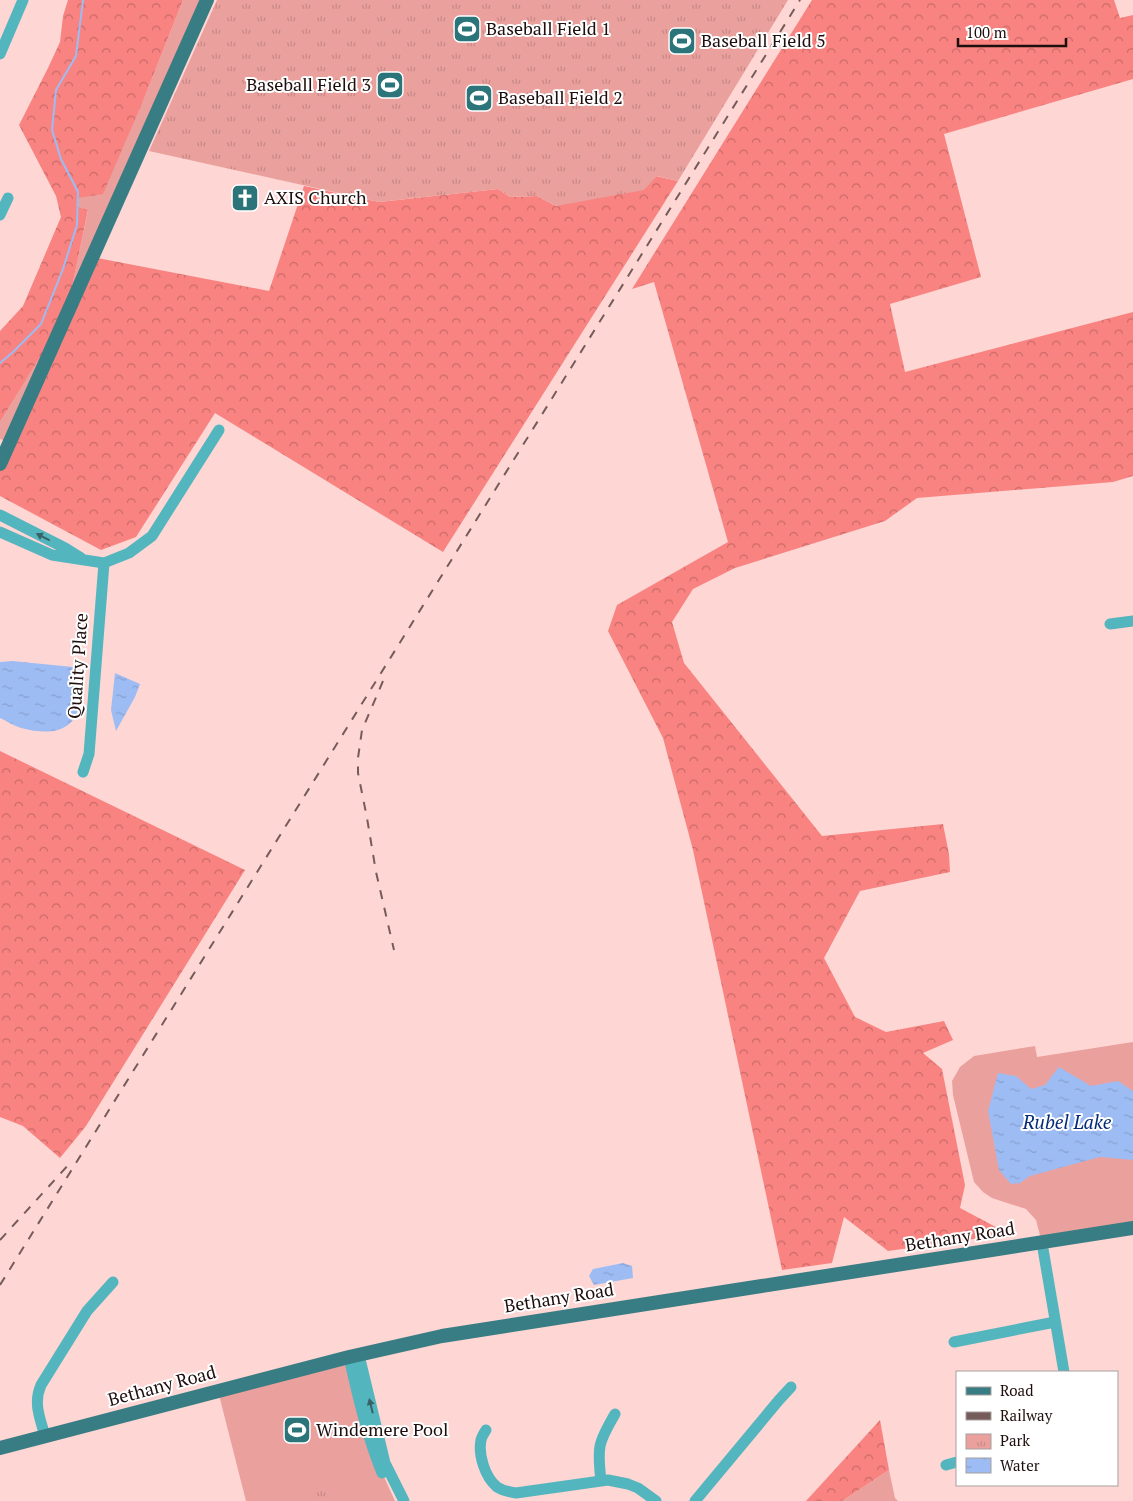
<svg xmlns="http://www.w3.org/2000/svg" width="1133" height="1501" viewBox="0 0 1133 1501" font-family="'PT Serif',serif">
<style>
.grass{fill:#eaa09d}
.forest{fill:url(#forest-crowns)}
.park{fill:url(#park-tufts)}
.water{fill:url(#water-ripples)}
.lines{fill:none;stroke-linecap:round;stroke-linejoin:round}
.stream{stroke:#9dbcf4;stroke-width:2}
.minor{stroke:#53b5bd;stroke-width:11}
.major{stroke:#387d83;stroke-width:14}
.rail{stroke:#755c5a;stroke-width:2;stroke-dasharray:9 9;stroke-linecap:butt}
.oneway{fill:#386265}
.labels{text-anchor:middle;stroke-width:4;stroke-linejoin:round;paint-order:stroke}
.poi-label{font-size:18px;fill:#1e0e0d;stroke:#fff;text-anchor:start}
.street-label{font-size:18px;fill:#1e0e0d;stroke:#fff}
.water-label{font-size:19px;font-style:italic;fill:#042b79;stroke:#fff}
</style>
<defs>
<pattern id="forest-crowns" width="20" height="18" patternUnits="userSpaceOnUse" patternTransform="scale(1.25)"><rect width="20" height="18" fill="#f98381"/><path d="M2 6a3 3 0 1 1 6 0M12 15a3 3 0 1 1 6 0" fill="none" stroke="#c96a68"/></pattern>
<pattern id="park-tufts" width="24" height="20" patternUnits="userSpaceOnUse" patternTransform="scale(1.25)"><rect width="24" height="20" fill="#eaa09d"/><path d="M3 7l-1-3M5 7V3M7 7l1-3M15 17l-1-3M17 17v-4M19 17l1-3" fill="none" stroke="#c88986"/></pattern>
<pattern id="water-ripples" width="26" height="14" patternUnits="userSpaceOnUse" patternTransform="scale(1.25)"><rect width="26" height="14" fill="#9dbcf4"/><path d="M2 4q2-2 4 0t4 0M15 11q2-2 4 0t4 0" fill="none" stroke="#87a0d0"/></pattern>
</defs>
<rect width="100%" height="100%" fill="#fed6d4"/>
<path class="grass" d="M183 0H207L9 442 0 439V422L66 314 88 211 78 207V198L145 96Z
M1133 1042V1228L1042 1243 1036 1220 1026 1209 992 1198 983 1192 974 1182 953 1095 952 1081 960 1067 974 1056 1035 1046 1037 1057Z
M349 1357 380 1468 395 1501H246L218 1391Z
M889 1470 895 1498 898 1501H842Z"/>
<path class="forest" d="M68 0H183L145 96 103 194 78 198V207L88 210 67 311 92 257 269 291 304 186 379 202 498 189 510 197 537 196 556 206 656 176 678 181 443 552 215 413 136 537 101 550 0 496V464L64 318 0 422V331L23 306 61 217 56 196 19 125 48 68 60 42 63 16Z
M812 0H1114L1120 18 1133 15V79L944 134 981 277 890 304 905 372 1133 312V476L1113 482 917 498 885 521 735 568 693 589 672 622 684 663 822 836 943 824 949 854 950 872 860 891 824 958 855 1017 886 1032 944 1021 953 1040 923 1053 942 1069 965 1185 960 1208 1009 1234 888 1251 844 1217 832 1263 782 1270 693 850 663 738 608 631 617 605 728 542 654 282 632 289Z
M0 751 245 870 86 1126 60 1158 23 1126 0 1117Z
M880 1420 889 1470 842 1501H806Z"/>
<path class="park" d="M217 0H788L678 181 657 176 644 190 556 206 537 196 510 197 498 189 379 202 149 151Z
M319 1482 323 1483 327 1495 326 1498 318 1501H312L307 1489 309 1486Z"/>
<path class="water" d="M12 661 73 667C75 674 80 682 80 689 82 731 55 737 21 728 14 726 7 721 0 718V662Z
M115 673 140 684 135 697 116 731 111 710Z
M1059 1067 1091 1086 1118 1081 1133 1091V1160L1100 1157 1030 1176 1020 1183 1011 1184 999 1170 988 1111 998 1073 1016 1076 1031 1089 1045 1085Z
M623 1263 632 1266 633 1278 594 1285 589 1276 593 1269Z"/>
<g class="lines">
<path class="stream" d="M0 363 12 353 41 324 63 269 77 225 78 192 61 159 52 130 56 90 76 56 83 0"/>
<path class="minor" d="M0 54 23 0
M0 215 8 198
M0 515 65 548 81 558
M0 532 52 555 104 563 129 553 152 536 219 430
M1110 624 1133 621
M83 772 89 754 104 563
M1042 1243 1064 1372
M954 1342 1055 1322
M359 1355 385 1463 404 1501
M349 1357C358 1397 367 1436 382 1473
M486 1430C484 1433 482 1436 481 1440 478 1455 485 1477 497 1487 503 1491 509 1492 516 1493L608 1480 628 1484 638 1488 656 1501
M45 1436C40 1418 33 1403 41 1385L87 1311 113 1282
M946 1465 957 1462
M601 1481C597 1447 598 1443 615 1414
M695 1501 779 1400 791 1387"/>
<path class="major" d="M0 464 207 0
M0 1448 253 1382 349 1357 442 1336 1133 1228"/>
<path class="rail" d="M383 681 362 730 358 758V773L367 818 376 872 394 950
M0 1240 71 1162
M0 1285 800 0"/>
</g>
<defs><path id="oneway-solid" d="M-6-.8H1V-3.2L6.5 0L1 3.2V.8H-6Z" transform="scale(1.25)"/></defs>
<g class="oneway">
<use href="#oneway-solid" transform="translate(43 537) rotate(-153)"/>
<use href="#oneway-solid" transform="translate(371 1406) rotate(-104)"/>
</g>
<defs>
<g id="stadium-square" transform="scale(1.4375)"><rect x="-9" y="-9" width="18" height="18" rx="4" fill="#2b757a" stroke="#fff"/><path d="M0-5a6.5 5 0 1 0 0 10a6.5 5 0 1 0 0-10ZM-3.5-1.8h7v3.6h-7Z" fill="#fff"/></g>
<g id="church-square" transform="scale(1.4375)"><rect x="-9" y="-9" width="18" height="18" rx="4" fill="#2b757a" stroke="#fff"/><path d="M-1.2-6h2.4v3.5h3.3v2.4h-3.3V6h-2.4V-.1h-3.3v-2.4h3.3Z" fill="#fff"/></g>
</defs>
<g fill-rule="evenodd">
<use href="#stadium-square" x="467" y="29"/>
<use href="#stadium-square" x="682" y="41"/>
<use href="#stadium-square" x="390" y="85"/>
<use href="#stadium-square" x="479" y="98"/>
<use href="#church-square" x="245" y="198"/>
<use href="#stadium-square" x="297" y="1430"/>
</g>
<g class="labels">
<g class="poi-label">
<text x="486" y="35">Baseball Field 1</text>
<text x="701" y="47">Baseball Field 5</text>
<text x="371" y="91" text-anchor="end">Baseball Field 3</text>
<text x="498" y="104">Baseball Field 2</text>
<text x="264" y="204">AXIS Church</text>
<text x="316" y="1436">Windemere Pool</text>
</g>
<g class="street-label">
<text transform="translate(78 666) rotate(-86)" y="6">Quality Place</text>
<text transform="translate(960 1237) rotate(-9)" y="6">Bethany Road</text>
<text transform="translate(559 1298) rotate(-9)" y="6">Bethany Road</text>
<text transform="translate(162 1386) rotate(-15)" y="6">Bethany Road</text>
</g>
<g class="water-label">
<text x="1067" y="1129">Rubel Lake</text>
</g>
</g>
<rect x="956" y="1371" width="162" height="115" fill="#ffffff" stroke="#a59f9e"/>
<rect x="966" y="1387" width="25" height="8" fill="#387d83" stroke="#a59f9e"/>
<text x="1000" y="1396" font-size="15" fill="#1e0e0d">Road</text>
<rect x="966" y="1412" width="25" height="8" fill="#755c5a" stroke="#a59f9e"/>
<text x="1000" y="1421" font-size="15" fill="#1e0e0d">Railway</text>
<rect x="966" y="1434" width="25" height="15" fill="url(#park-tufts)" stroke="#a59f9e"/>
<text x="1000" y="1446" font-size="15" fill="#1e0e0d">Park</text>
<rect x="966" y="1458" width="25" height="15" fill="url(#water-ripples)" stroke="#a59f9e"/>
<text x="1000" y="1471" font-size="15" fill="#1e0e0d">Water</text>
<path d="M958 38v8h108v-8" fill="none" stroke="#1e0e0d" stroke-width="2.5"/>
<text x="966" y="38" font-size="15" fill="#1e0e0d" stroke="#ffffff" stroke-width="4" paint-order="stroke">100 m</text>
</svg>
